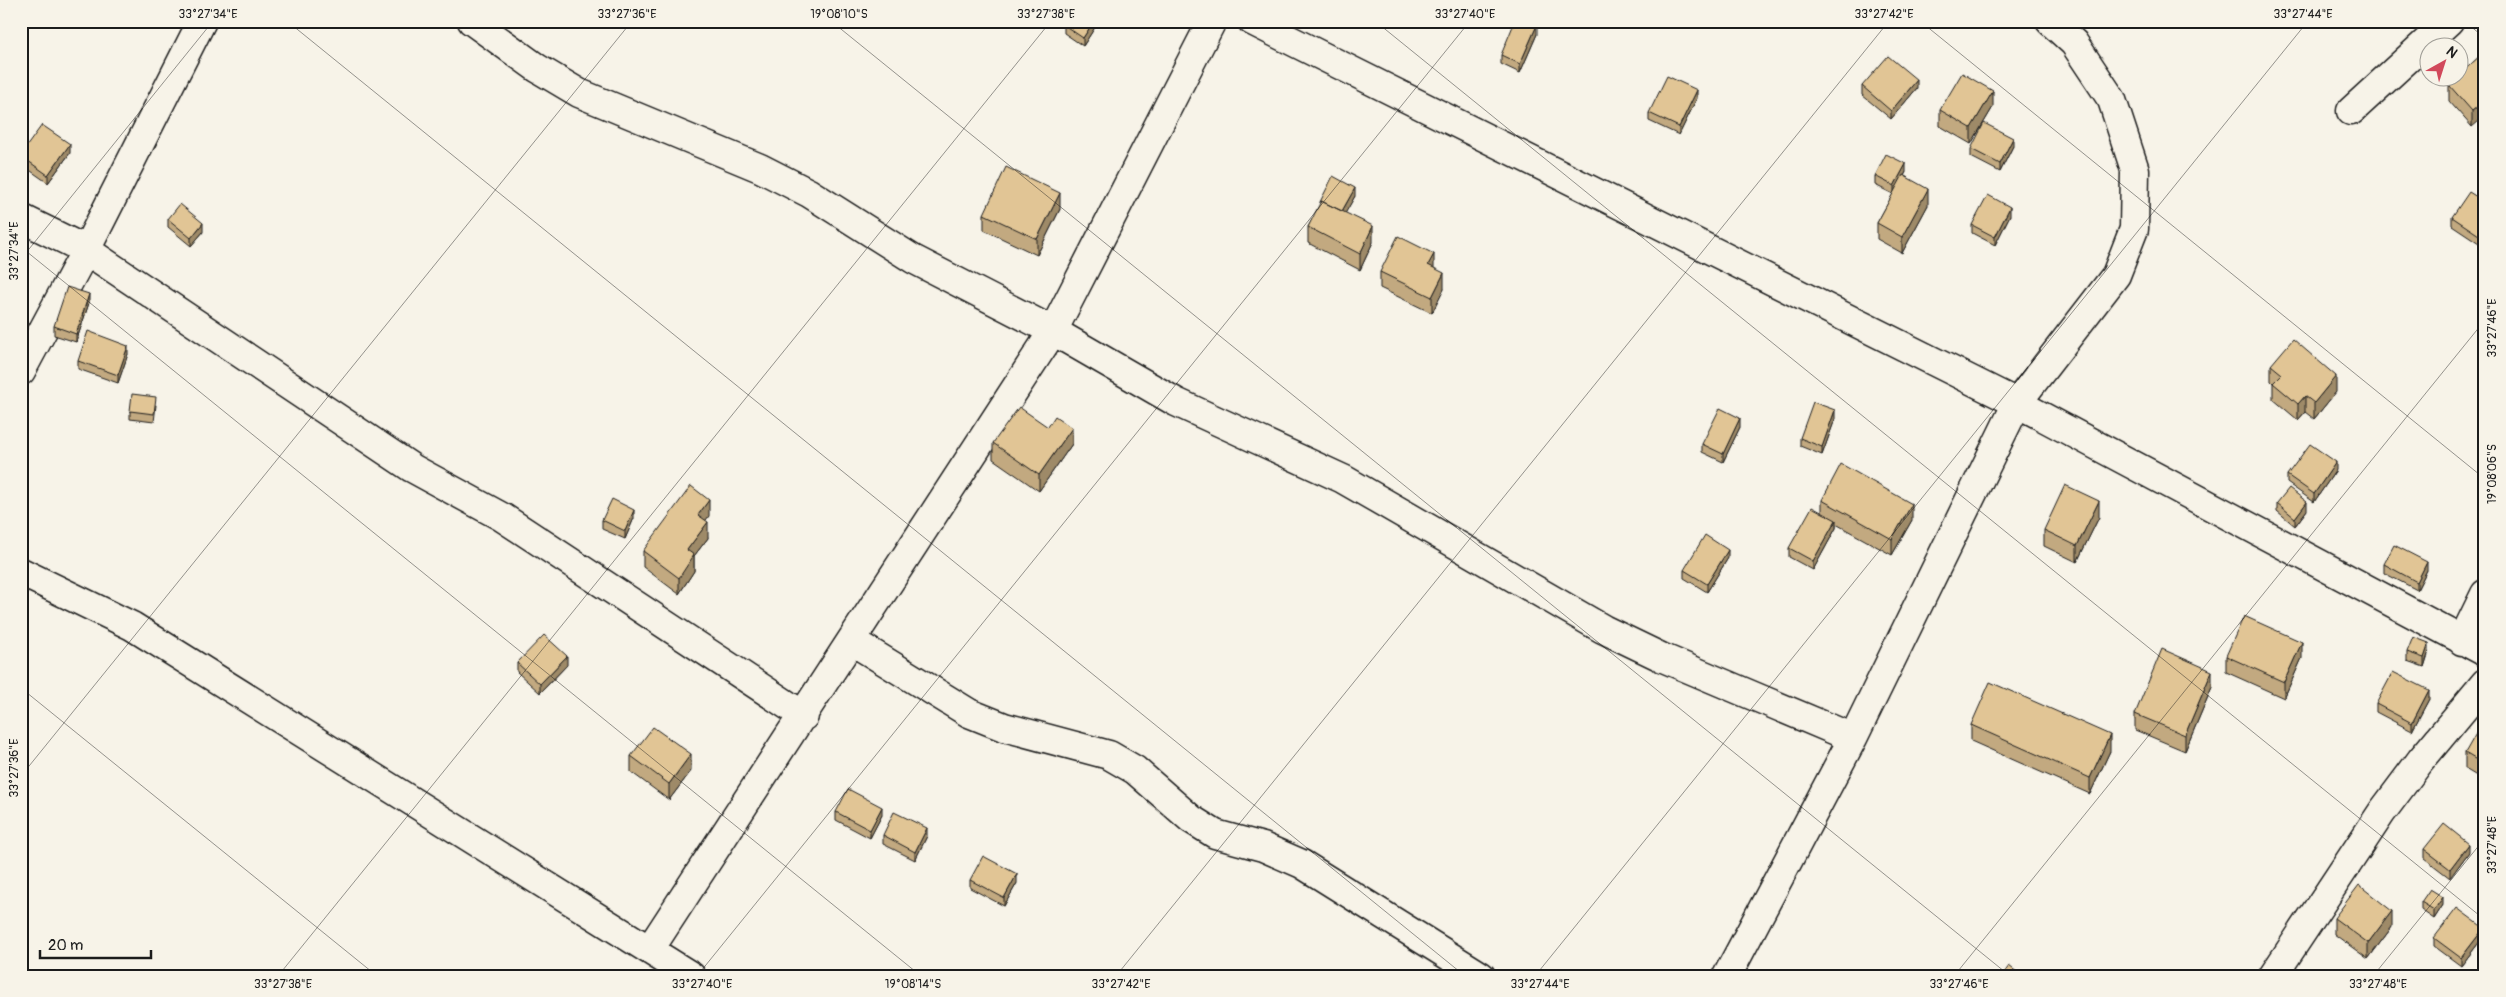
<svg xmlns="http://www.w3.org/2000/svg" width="2506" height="997" viewBox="0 0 2506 997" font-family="Pangolin,sans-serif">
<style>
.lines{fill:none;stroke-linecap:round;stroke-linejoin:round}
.minor-casing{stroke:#1c1c1c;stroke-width:31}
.minor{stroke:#f7f3e8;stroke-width:28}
.wall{fill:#c2a980;stroke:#1c1c1c}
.shaded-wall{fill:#9e8a68;stroke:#1c1c1c}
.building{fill:#e1c595;stroke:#1c1c1c}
.ticks{fill:none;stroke:#1c1c1c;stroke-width:1;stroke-opacity:0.45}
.neatline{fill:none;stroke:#1c1c1c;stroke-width:2}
.ticks-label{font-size:12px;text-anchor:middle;fill:#1c1c1c}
</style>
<rect width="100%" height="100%" fill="#f7f3e8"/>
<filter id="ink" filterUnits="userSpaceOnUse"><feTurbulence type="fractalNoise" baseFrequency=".02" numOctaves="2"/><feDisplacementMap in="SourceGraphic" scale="10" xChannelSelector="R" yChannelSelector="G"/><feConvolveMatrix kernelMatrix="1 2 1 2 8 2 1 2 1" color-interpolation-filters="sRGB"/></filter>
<g filter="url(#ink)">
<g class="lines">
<g class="minor-casing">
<path id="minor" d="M472 21 537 68 579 93 760 168 809 193 913 259 1053 331 1176 402 1343 479 1603 629 1661 657 1853 738
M1252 21 2017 403 2485 652
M2351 111 2449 21
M21 218 86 250 412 468 502 517 804 716
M21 371 86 250 202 21
M21 572 132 626 691 976
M852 641 969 713 1004 727 1109 755 1135 770 1191 819 1215 834 1263 847 1302 864 1481 976
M2462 641 2485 594
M650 949 1053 331 1212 21
M1727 976 1853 738 2017 403 2116 275 2134 229 2135 170 2112 100 2074 43 2050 21
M2273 976 2382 812 2421 760 2485 683"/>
</g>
<use href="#minor" class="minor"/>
</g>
<path class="wall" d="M1067 21H1099L1083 46 1064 33V25Z
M1767 21H1777L1775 26Z
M1537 34 1520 73 1501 64V55Z
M2482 54 2472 127 2449 101V85Z
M1862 86 1917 88 1891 119 1862 95Z
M1697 98 1679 135 1649 121V113Z
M1993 107 1971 144 1940 126V110Z
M2013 146 2000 172 1971 157V149Z
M70 153 48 183 21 164V154Z
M1906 172 1904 176 1928 205 1902 253 1877 239V223L1893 194 1875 185V176Z
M1355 196 1345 213 1373 242 1360 270 1308 243V227L1320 205V202Z
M2485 202V247L2452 225V217Z
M1060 209 1037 255 984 230V214Z
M2010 215 1995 245 1972 233V225Z
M168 219 203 232 191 246 168 227Z
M1434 268 1444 289 1432 313 1380 288V272Z
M89 303 76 342 54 335V326Z
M128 354 118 383 78 369V361Z
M2271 365 2336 392 2314 419 2305 412 2298 420 2273 399V383L2271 381Z
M156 405 154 422 130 419V411Z
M1835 419 1822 455 1800 446V438Z
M1048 427 1072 444 1039 491 993 459V443Z
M1740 427 1723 462 1702 452V444Z
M2336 470 2314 502 2287 483V475Z
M1822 500 1912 520 1892 555 1836 524V528L1813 570 1789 557V548L1822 512Z
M2277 503 2307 510 2295 526 2277 511Z
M709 516 705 520 708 538 694 556V571L679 594 643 567V551Z
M2099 517 2077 562 2044 546V530Z
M634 518 625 539 602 529V520Z
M1728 558 1707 592 1684 578V570Z
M2384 564 2427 570 2417 590 2384 573Z
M2429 651 2424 667 2407 661V652Z
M2226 656 2302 658 2284 698 2226 672Z
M517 663 567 665 540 693 517 672Z
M2212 687 2185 751 2135 730V714Z
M2429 699 2412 731 2376 712V704Z
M1971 725 2110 751 2090 794 1971 741Z
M2485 725V781L2465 769V753Z
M631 756 691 771 669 800 631 772Z
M836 812 882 815 870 838 836 820Z
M883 835 927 836 915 860 883 844Z
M2424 849 2469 852 2450 878 2424 858Z
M970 880 1017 883 1004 906 970 888Z
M2421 902 2443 905 2434 919 2421 910Z
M2334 918 2392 927 2368 959 2334 934Z
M2484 936 2461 966 2434 946V938Z"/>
<path class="shaded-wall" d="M1094 21H1099L1083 46V38Z
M1537 25V34L1520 73V64Z
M1917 80V88L1891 119V111Z
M1697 90V98L1679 135V127Z
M1993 91V107L1971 144V128Z
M2485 100V116L2472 127V111Z
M2013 138V146L2000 172V164Z
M70 144V153L48 183V175Z
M1906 164V172L1894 195V186Z
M1355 188V196L1341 221V213Z
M1928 189V205L1902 253V237Z
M1060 193V209L1037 255V239Z
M2010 207V215L1995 245V237Z
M203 223V232L191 246V238Z
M1373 226V242L1360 270V254Z
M1434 254V270L1428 265Z
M1444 273V289L1432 313V297Z
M89 294V303L76 342V334Z
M128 346V354L118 383V375Z
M2336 376V392L2314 419V403Z
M2305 396V412L2298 420V404Z
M1835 410V419L1822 455V447Z
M1740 418V427L1723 462V454Z
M1072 428V444L1039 491V475Z
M2336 462V470L2314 502V494Z
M709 500V516L698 531V515Z
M2099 501V517L2077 562V546Z
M2307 502V510L2295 526V518Z
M1912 504V520L1892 555V539Z
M634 510V518L625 539V531Z
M1836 520V528L1813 570V561Z
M708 522V538L694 556V571L679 594V578L687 550Z
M1728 550V558L1707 592V584Z
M2427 562V570L2417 590V582Z
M2302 642V658L2284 698V682Z
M2429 643V651L2424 667V658Z
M567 656V665L540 693V684Z
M2212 671V687L2185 751V735Z
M2429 690V699L2412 731V723Z
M2110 735V751L2090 794V778Z
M691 754V771L669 800V784Z
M882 807V815L870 838V830Z
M927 828V836L915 860V852Z
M2469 844V852L2450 878V869Z
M1017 874V883L1004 906V898Z
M2443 897V905L2434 919V910Z
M2392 911V927L2368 959V943Z
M2484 928V936L2461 966V958Z"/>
<path class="building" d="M1067 21H1094L1083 38 1064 25Z
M1515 21H1527L1537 25 1520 64 1501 55Z
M2482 54 2485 58V100L2472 111 2449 85 2456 78H2458V76Z
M1888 56 1917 80 1891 111 1862 86Z
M1962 73 1993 91 1971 128 1940 110Z
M1667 76 1697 90 1679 127 1649 113Z
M1984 123 2013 138 2000 164 1971 149Z
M42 125 70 144 48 175 21 156V154Z
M1886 154 1906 164 1894 186 1875 176Z
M1006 167 1060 193 1037 239 984 214Z
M1903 175 1928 189 1902 237 1877 223Z
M1333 176 1355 188 1342 211 1321 201V202H1320Z
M2469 192 2485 202V239L2452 217Z
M1988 195 2010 207 1995 237 1972 225Z
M1321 201 1373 226 1360 254 1308 227Z
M180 204 203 223 191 238 168 219Z
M1398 236 1434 254 1428 265 1444 273 1432 297 1380 272Z
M67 287 89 294 76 334 54 326Z
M88 331 128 346 118 375 78 361Z
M2293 339 2336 376 2314 403 2305 396 2298 404 2273 383 2282 374 2271 365Z
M132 394 156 397 154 414 130 411Z
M1813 402 1835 410 1822 447 1800 438Z
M1019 407 1048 427 1055 416 1072 428 1039 475 993 443Z
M1720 408 1740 418 1723 454 1702 444Z
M2310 444 2336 462 2314 494 2287 475Z
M1841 464 1912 504 1892 539 1822 500Z
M2065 485 2099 501 2077 546 2044 530Z
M691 486 709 500 698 515 708 522 687 550 694 555 679 578 643 551Z
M2289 488 2307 502 2295 518 2277 503Z
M612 499 634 510 625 531 602 520Z
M1812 507 1836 520 1813 561 1789 548Z
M1705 535 1728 550 1707 584 1684 570Z
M2394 545 2427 562 2417 582 2384 564Z
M2244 616 2302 642 2284 682 2226 656Z
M544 635 567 656 540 684 517 663Z
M2413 637 2429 643 2424 658 2407 652Z
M2162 649 2212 671 2185 735 2135 714Z
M2393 672 2429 690 2412 723 2376 704Z
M1990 682 2110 735 2090 778 1971 725Z
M2482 723 2485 725V765L2465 753Z
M653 727 691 754 669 784 631 756Z
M848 789 882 807 870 830 836 812Z
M894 812 927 828 915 852 883 835Z
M2444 824 2469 844 2450 869 2424 849Z
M983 856 1017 874 1004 898 970 880Z
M2359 885 2392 911 2368 943 2334 918Z
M2430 889 2443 897 2434 910 2421 902Z
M2457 908 2484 928 2461 958 2434 938Z
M2009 966 2022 976H2002Z"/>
</g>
<path class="ticks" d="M287 21 1465 976M831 21 2010 976M1375 21 2485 920M1920 21 2485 479M2464 21 2485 38M21 247 921 976M21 259 213 21M21 688 377 976M21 776 632 21M278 976 1051 21M697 976 1470 21M1116 976 1889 21M1535 976 2308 21M1954 976 2485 320M2373 976 2485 838"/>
<rect width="2506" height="997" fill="none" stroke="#f7f3e8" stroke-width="55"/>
<g transform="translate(2444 62) rotate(39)"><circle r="24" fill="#f7f3e8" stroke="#9f9d96"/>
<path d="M0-4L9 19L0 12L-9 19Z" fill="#d1495b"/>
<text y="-8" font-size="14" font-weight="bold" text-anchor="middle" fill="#1c1c1c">N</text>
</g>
<path d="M40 950v8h111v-8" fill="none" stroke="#1c1c1c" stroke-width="2.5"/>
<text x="48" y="950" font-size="15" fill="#1c1c1c" stroke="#f7f3e8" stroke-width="4" paint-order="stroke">20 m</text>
<rect x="28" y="28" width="2450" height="942" class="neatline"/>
<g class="ticks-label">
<text x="208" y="18">33°27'34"E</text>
<text x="627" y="18">33°27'36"E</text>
<text x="839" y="18">19°08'10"S</text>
<text x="1046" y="18">33°27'38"E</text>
<text x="1465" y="18">33°27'40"E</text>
<text x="1884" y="18">33°27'42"E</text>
<text x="2303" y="18">33°27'44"E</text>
<text transform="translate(14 251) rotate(-90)" y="4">33°27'34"E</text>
<text transform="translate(2492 328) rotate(-90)" y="4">33°27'46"E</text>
<text transform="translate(2492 474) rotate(-90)" y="4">19°08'06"S</text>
<text transform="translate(14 768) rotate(-90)" y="4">33°27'36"E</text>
<text transform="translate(2492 845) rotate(-90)" y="4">33°27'48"E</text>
<text x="283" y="988">33°27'38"E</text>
<text x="702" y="988">33°27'40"E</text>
<text x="913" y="988">19°08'14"S</text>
<text x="1121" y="988">33°27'42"E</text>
<text x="1540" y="988">33°27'44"E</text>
<text x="1959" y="988">33°27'46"E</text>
<text x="2378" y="988">33°27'48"E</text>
</g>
</svg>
